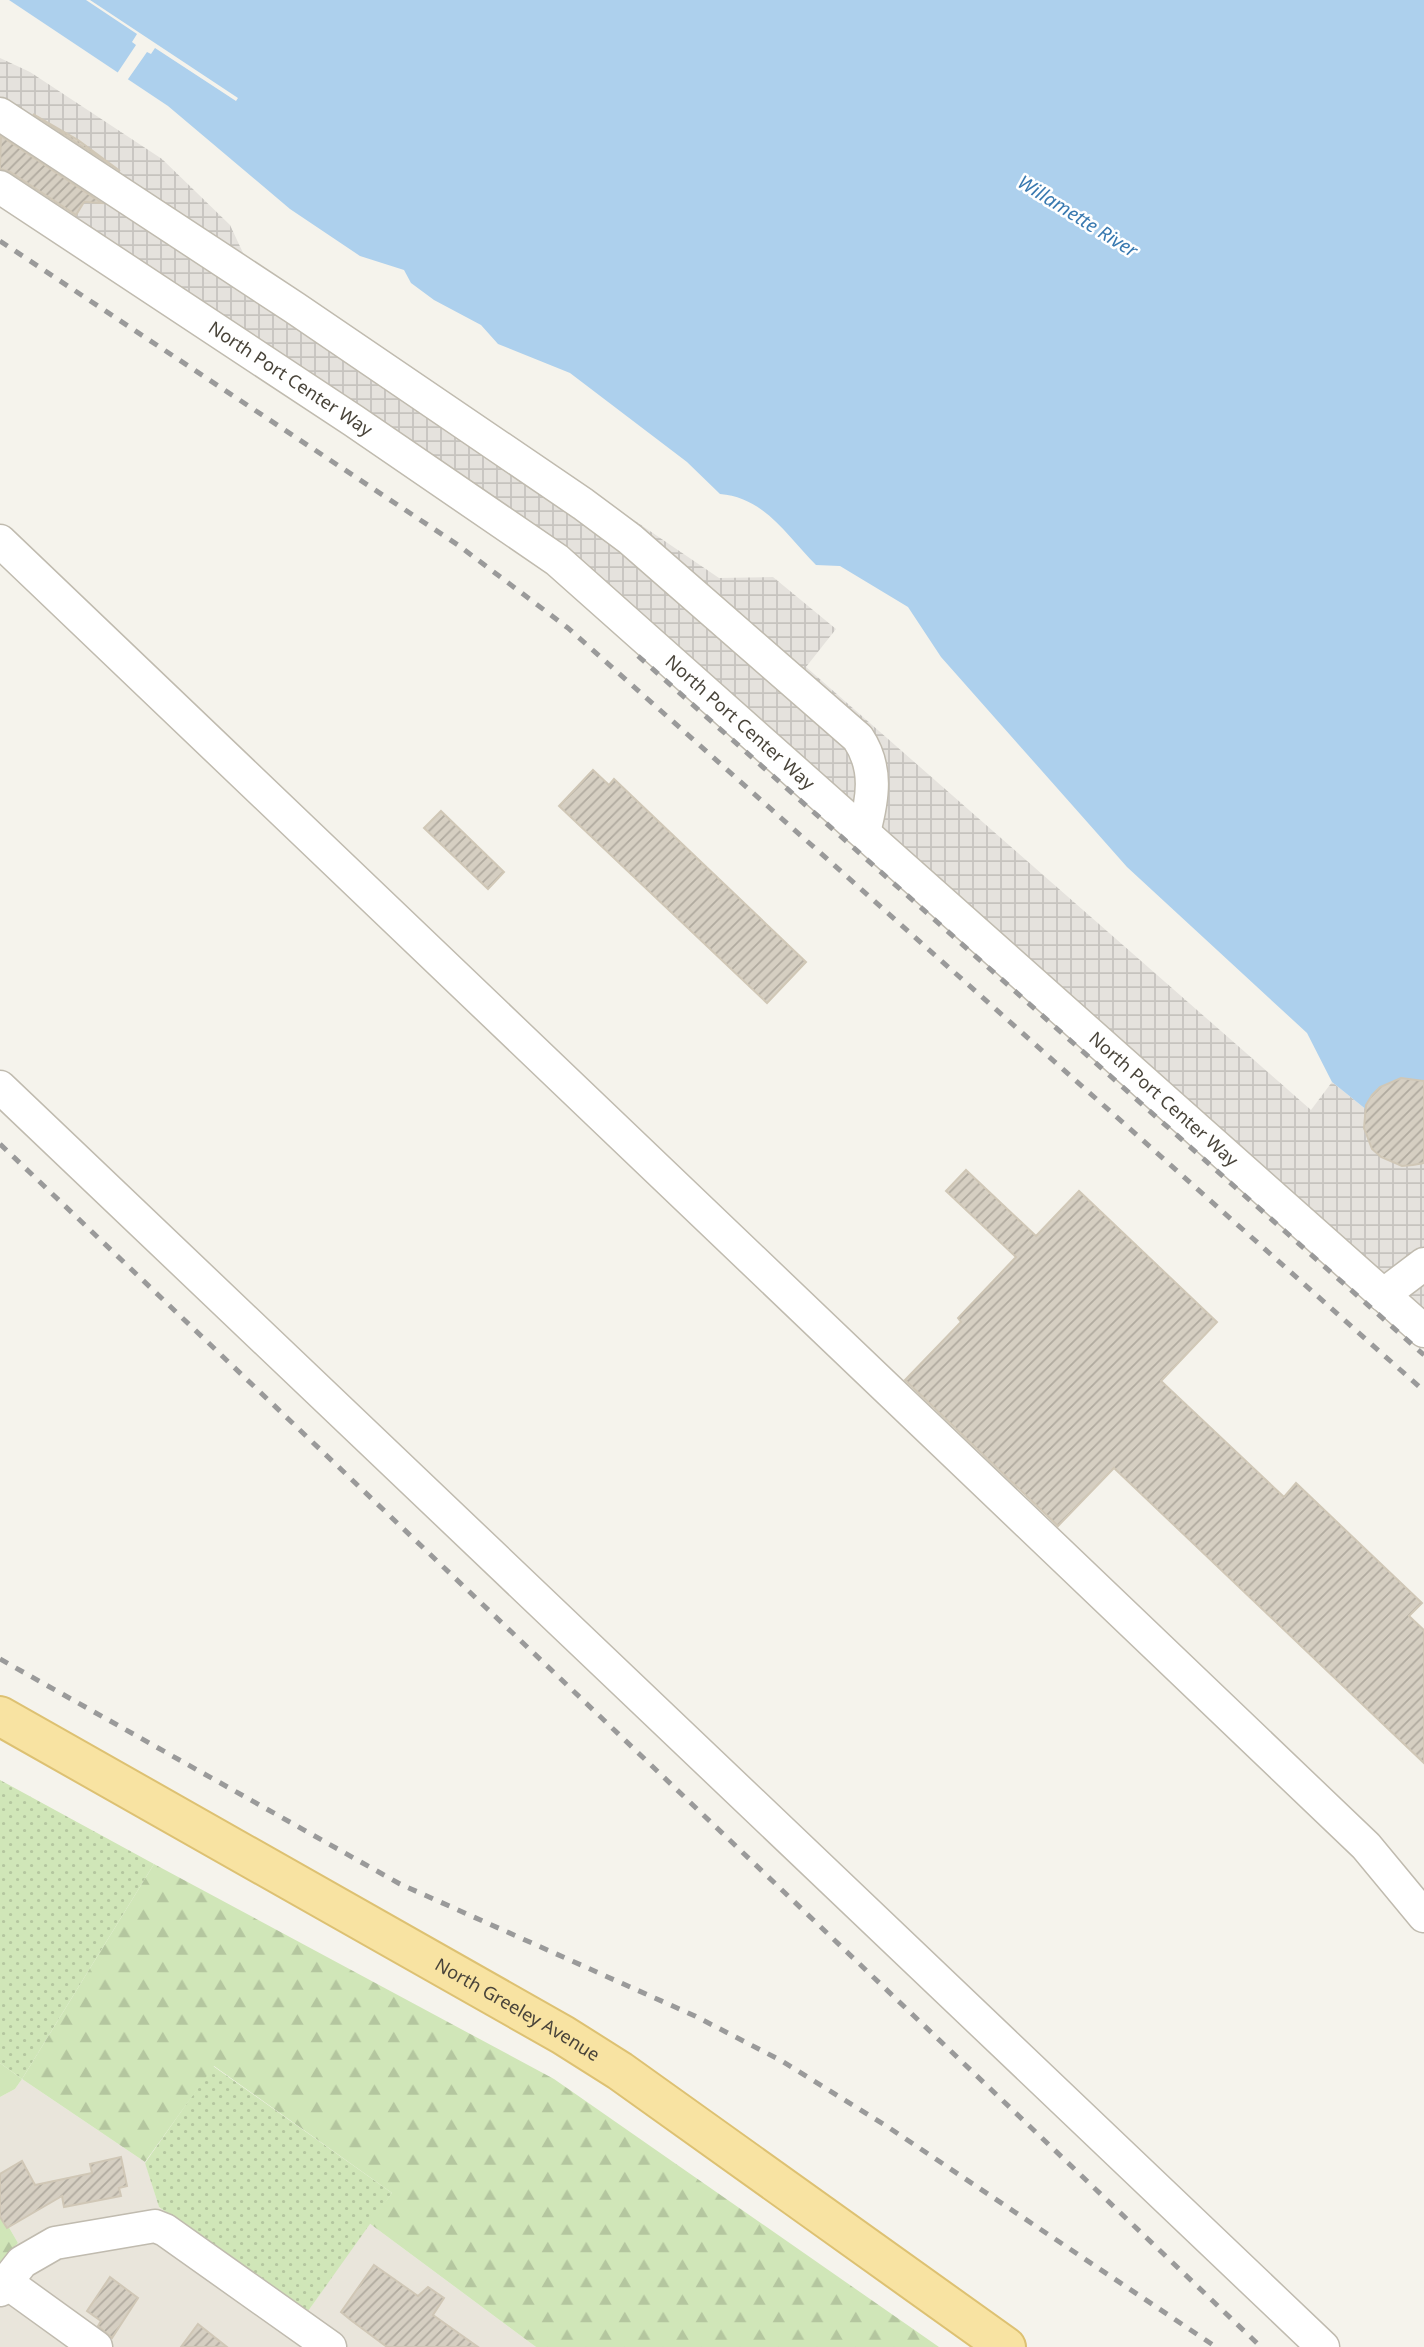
<svg xmlns="http://www.w3.org/2000/svg" width="1424" height="2347" viewBox="0 0 1424 2347" font-family="'Noto Sans',sans-serif">
<style>
.residential{fill:#e9e5db}
.industrial{fill:url(#industrial-grid)}
.grass{fill:url(#grass-dots)}
.forest{fill:url(#forest-firs)}
.green{fill:#d0e6b8}
.water{fill:#add0ed}
.pier{fill:#f5f3ec}
.building{fill:url(#building-hatch);stroke:#d0c7b6;stroke-width:2}
.lines{fill:none;stroke-linecap:round;stroke-linejoin:round}
.minor-casing{stroke:#c0bbaf;stroke-width:35}
.major-casing{stroke:#ddc172;stroke-width:42}
.minor{stroke:#fff;stroke-width:32}
.major{stroke:#f8e3a2;stroke-width:38}
.rail{stroke:#9a9a9a;stroke-width:5;stroke-dasharray:9 9;stroke-linecap:butt}
.labels{text-anchor:middle;stroke-width:5;stroke-linejoin:round;paint-order:stroke}
.street-label{font-size:18px;fill:#49443a;stroke:#fff}
.water-label{font-size:19px;font-style:italic;fill:#3979b0;stroke:#fff}
</style>
<defs>
<pattern id="industrial-grid" width="8" height="8" patternUnits="userSpaceOnUse" patternTransform="scale(1.75)"><rect width="8" height="8" fill="#e5e2dd"/><path d="M0 4h8M4 0v8" fill="none" stroke="#c6c3be"/></pattern>
<pattern id="grass-dots" width="8" height="8" patternUnits="userSpaceOnUse" patternTransform="scale(1.75)"><rect width="8" height="8" fill="#d0e6b8"/><path d="M2 2h.1M6 6h.1" fill="none" stroke="#b4c69f" stroke-width="1.8" stroke-linecap="round"/></pattern>
<pattern id="forest-firs" width="22" height="20" patternUnits="userSpaceOnUse" patternTransform="scale(1.75)"><rect width="22" height="20" fill="#d0e6b8"/><path d="M5 1l3.5 6h-7zM16 11l3.5 6h-7z" fill="#b4c69f"/></pattern>
<pattern id="building-hatch" width="6" height="6" patternUnits="userSpaceOnUse" patternTransform="scale(1.75)"><rect width="6" height="6" fill="#d6cfc2"/><path d="M-1 1l2-2M0 6l6-6M5 7l2-2" fill="none" stroke="#b0aa9f"/></pattern>
</defs>
<rect width="100%" height="100%" fill="#f5f3ec"/>
<path class="residential" d="M22 2079 145 2162 159 2207 306 2314 369 2223 536 2347H0V2262L18 2243 0 2212V2097L15 2089Z"/>
<path class="industrial" d="M0 58 30 72 162 159 230 225 244 255 719 578 773 577 836 629 806 667 1311 1110 1332 1082 1424 1156V1337L559 565 0 191Z"/>
<path class="grass" d="M0 1780 154 1864 22 2079 0 2063Z
M213 2066 392 2193 306 2314 159 2207 145 2163Z"/>
<path class="forest" d="M154 1864 554 2079 939 2347H536L369 2223 392 2193 214 2066 145 2162 22 2079Z
M0 2212 18 2243 0 2262Z"/>
<path class="green" d="M0 2063 22 2079 15 2089 0 2097Z"/>
<path class="water" d="M9 0H1424V1156L1332 1082 1307 1033 1127 867 941 657 908 607 840 566 816 565C787 536 764 497 720 494L687 462 570 373 498 344 481 325 434 300 411 283 404 270 360 256 290 209 168 106Z"/>
<path class="pier" d="M86 0H90L238 98 236 101 155 48 151 54 147 52 126 82 116 75 136 45 132 42 137 34Z"/>
<path class="building" d="M33 114 78 140 120 171Z
M1 136 102 203 84 202 76 215 10 172 0 169Z
M593 770 609 785 614 779 806 962 767 1003 559 806Z
M441 811 504 872 488 889 424 828Z
M1401 1078 1424 1081V1163L1413 1165 1402 1166 1381 1157 1372 1149 1364 1128 1366 1105 1372 1095 1380 1087Z
M966 1170 1036 1236 1079 1191 1217 1322 1161 1381 1284 1497 1296 1483 1422 1603 1409 1616 1424 1630V1763L1114 1468 1058 1526 905 1380 961 1322 958 1318 1016 1257 946 1191Z
M121 2157 127 2186 119 2188 121 2196 64 2207 62 2196 7 2228 0 2217V2174L22 2161 35 2185 92 2173 90 2164Z
M374 2265 418 2296 428 2287 444 2298 433 2315 478 2347H387L352 2321 341 2312Z
M110 2277 138 2298 112 2338 98 2326 101 2321 87 2311Z
M198 2324 227 2347H181Z"/>
<g class="lines">
<g class="minor-casing">
<g id="minor">
<path d="M0 114 295 308 583 504 630 539 858 738C878 768 873 798 864 832"/>
<path id="s1" d="M0 187 354 421 557 560 1424 1331"/>
<path d="M0 541 1366 1846 1424 1916"/>
<path d="M0 1087 1323 2347"/>
<path d="M1383 1295 1424 1264"/>
<path d="M6 2282 96 2347"/>
<path d="M0 2290 22 2262 55 2243 155 2226 165 2230 330 2347"/>
</g>
</g>
<g class="major-casing">
<g id="major">
<path id="s2" d="M0 1716 563 2035 620 2071 1006 2347"/>
</g>
</g>
<use href="#minor" class="minor"/>
<use href="#major" class="major"/>
<path class="rail" d="M0 241 458 545 568 628 1424 1391
M638 656 1424 1355
M0 1144 1261 2347
M0 1659 400 1884 695 2016 782 2061 888 2127 1216 2347"/>
</g>
<g class="labels">
<g class="street-label">
<text dy="6" stroke="none"><textPath href="#s1" startOffset="348">North Port Center Way</textPath></text>
<text dy="6" stroke="none"><textPath href="#s1" startOffset="915">North Port Center Way</textPath></text>
<text dy="6" stroke="none"><textPath href="#s1" startOffset="1482">North Port Center Way</textPath></text>
<text dy="6" stroke="none"><textPath href="#s2" startOffset="595">North Greeley Avenue</textPath></text>
</g>
<g class="water-label">
<text transform="translate(1078 216) rotate(32)" y="7">Willamette River</text>
</g>
</g>
</svg>
